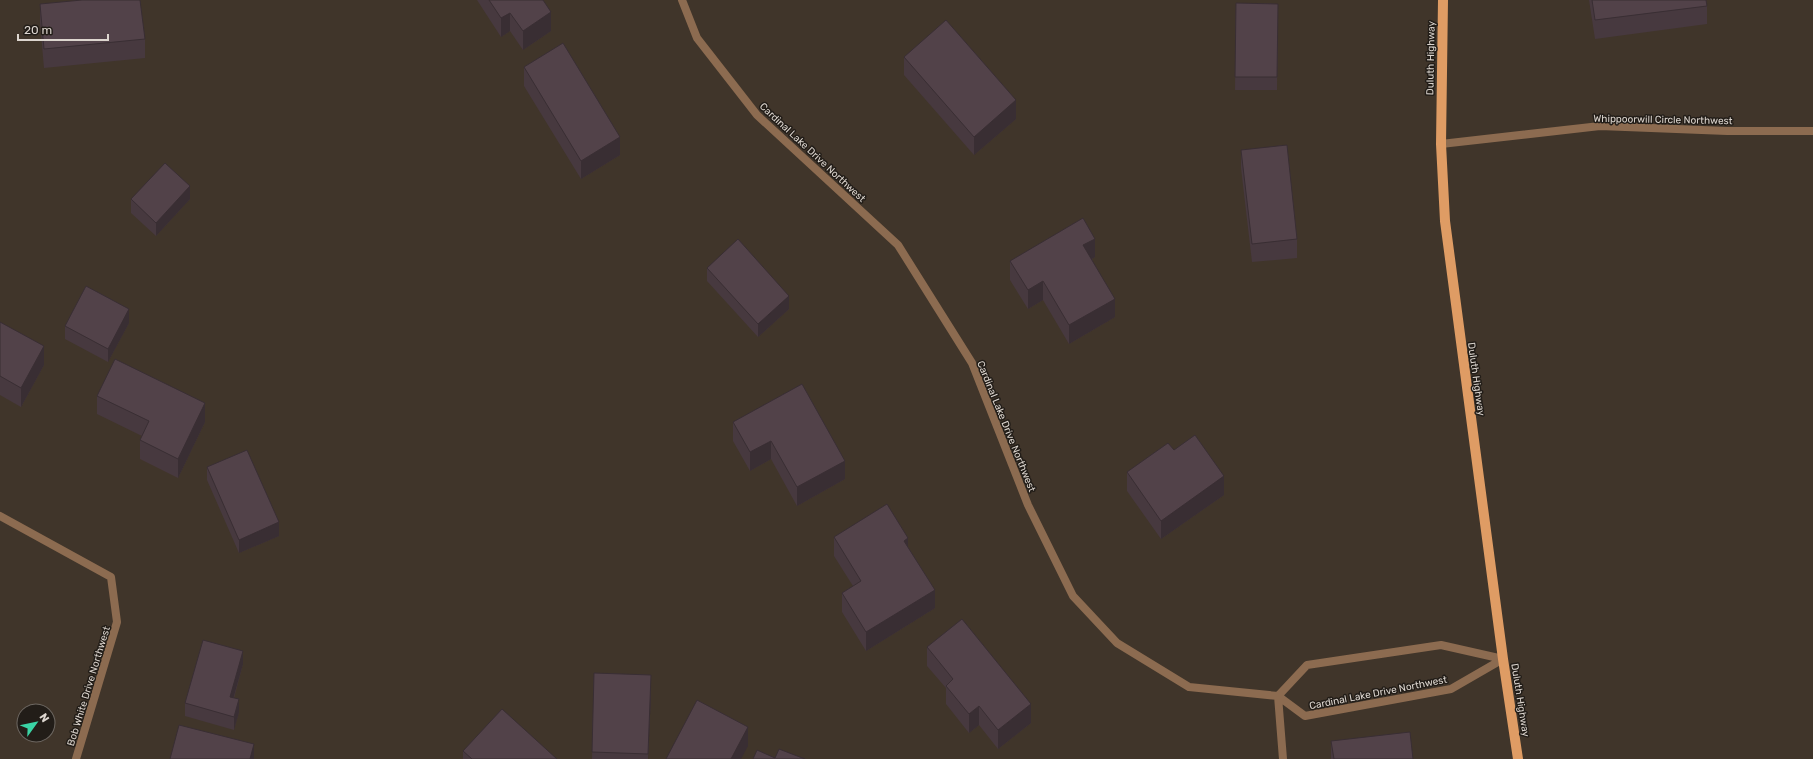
<svg xmlns="http://www.w3.org/2000/svg" width="1813" height="759" viewBox="0 0 1813 759" font-family="Rubik,sans-serif">
<style>
.lines{fill:none;stroke-linecap:round;stroke-linejoin:round}
.minor{stroke:#8c6b50;stroke-width:8}
.primary{stroke:#df9c64;stroke-width:10}
.wall{fill:#47393f}
.shaded-wall{fill:#392e33}
.building{fill:#524249;stroke:#392e33}
.labels{text-anchor:middle;stroke-width:3;stroke-linejoin:round;paint-order:stroke}
.street-label{font-size:10px;fill:#ddd6cf;stroke:#221d18}
</style>
<rect width="100%" height="100%" fill="#40352a"/>
<g class="lines">
<path class="minor" d="M682 0 697 38 757 115 898 245 972 363 1028 505 1073 596 1117 643 1189 687 1278 696 1305 716 1451 689 1503 659
M1441 144 1600 126 1727 131H1813
M0 516 111 577 117 622 76 759
M1278 696 1307 665 1441 645 1503 659
M1278 696 1283 759"/>
<path class="primary" d="M1443 0 1441 144 1445 221 1503 659 1518 759"/>
</g>
<path class="wall" d="M477 0H543L551 31 523 50 510 31 501 37Z
M1589 0H1706L1707 6V24L1595 39Z
M1236 3 1278 4 1277 90H1235Z
M40 4 145 39V58L44 68 40 23Z
M904 57 1016 119 974 155 904 75Z
M524 67 620 155 581 179 524 86Z
M1241 150 1297 239V258L1252 262 1241 168Z
M131 199H190L156 236 131 213Z
M1095 257 1092 259 1115 317 1069 344 1043 300 1028 309 1010 280V261Z
M707 268 789 309 758 337 707 281Z
M0 322 44 365 21 407 0 395Z
M129 323 108 362 65 339V326Z
M802 384 845 479 797 506 771 459 750 471 733 441V422Z
M97 396 205 422 178 478 140 459V440L142 436 97 414Z
M1174 450 1224 495 1161 539 1127 491V472Z
M207 467 279 536 239 553 207 480Z
M834 537 908 547 935 608 866 651 842 612V593L853 586 834 556Z
M927 647 1031 723 998 749 979 725 969 733 946 704V688L927 666Z
M243 664 234 698 239 712 234 730 185 716V703Z
M594 673 651 694 648 759H592Z
M1331 741 1413 759H1331Z
M463 751 557 759H463Z"/>
<path class="shaded-wall" d="M551 12V31L523 50V31Z
M510 13V31L501 37V18Z
M1016 100V119L974 155V137Z
M620 137V155L581 179V161Z
M190 186V199L156 236V223Z
M1095 239V257L1083 264V245Z
M1043 281V300L1028 309V290Z
M789 296V309L758 337V324Z
M1115 299V317L1069 344V325Z
M129 309V323L108 362V349Z
M44 346V365L21 407V388Z
M205 403V422L178 478V459Z
M771 441V459L750 471V452Z
M845 461V479L797 506V487Z
M1224 476V495L1161 539V521Z
M279 522V536L239 553V540Z
M908 538V557L904 541Z
M935 590V608L866 651V632Z
M243 651V664L230 710V697Z
M651 675V694L648 759Z
M239 699V712L234 730V717Z
M1031 704V723L998 749V730Z
M979 706V725L969 733V714Z
M748 727V746L741 759H731Z
M254 744V759H250Z"/>
<path class="building" d="M82 0H140L145 39 44 49 40 4Z
M489 0H543L551 12 523 31 510 13 501 18Z
M1592 0H1706L1707 6 1595 20Z
M1236 3 1278 4 1277 77H1235Z
M946 20 1016 100 974 137 904 57Z
M563 43 620 137 581 161 524 67Z
M1287 145 1297 239 1252 244 1241 150Z
M165 163 190 186 156 223 131 199Z
M1083 218 1095 239 1083 245 1115 299 1069 325 1043 281 1028 290 1010 261Z
M738 239 789 296 758 324 707 268Z
M86 286 129 309 108 349 65 326Z
M0 322 44 346 21 388 0 376Z
M115 359 205 403 178 459 140 440 149 421 97 396Z
M802 384 845 461 797 487 771 441 750 452 733 422Z
M1195 435 1224 476 1161 521 1127 472 1168 443 1174 450Z
M247 450 279 522 239 540 207 467Z
M887 504 908 538 904 541 935 590 866 632 842 593 861 581 834 537Z
M962 619 1031 704 998 730 979 706 969 714 946 686 953 679 927 647Z
M203 640 243 651 230 697 239 699 234 717 185 703Z
M594 673 651 675 648 754 592 752Z
M697 700 748 727 731 759H666Z
M502 709 557 759H472L463 751Z
M179 725 254 744 250 759H170Z
M1410 732 1413 759H1334L1331 741Z
M779 749 805 759H753L757 750 775 758Z"/>
<g class="labels">
<g class="street-label">
<text transform="translate(1430 58) rotate(-89)" y="4">Duluth Highway</text>
<text transform="translate(1663 119) rotate(1)" y="4">Whippoorwill Circle Northwest</text>
<text transform="translate(813 152) rotate(43)" y="4">Cardinal Lake Drive Northwest</text>
<text transform="translate(1477 379) rotate(82)" y="4">Duluth Highway</text>
<text transform="translate(1007 426) rotate(68)" y="4">Cardinal Lake Drive Northwest</text>
<text transform="translate(88 686) rotate(-73)" y="4">Bob White Drive Northwest</text>
<text transform="translate(1378 692) rotate(-11)" y="4">Cardinal Lake Drive Northwest</text>
<text transform="translate(1521 700) rotate(81)" y="4">Duluth Highway</text>
</g>
</g>
<g transform="translate(36 723) rotate(57)"><circle r="19" fill="#221d18" stroke="#6d6761"/>
<path d="M0-3L7 15L0 10L-7 15Z" fill="#3ad4a5"/>
<text y="-6" font-size="11" font-weight="bold" text-anchor="middle" fill="#ddd6cf">N</text>
</g>
<path d="M18 34v6h90v-6" fill="none" stroke="#ddd6cf" stroke-width="2"/>
<text x="24" y="34" font-size="12" fill="#ddd6cf" stroke="#221d18" stroke-width="3" paint-order="stroke">20 m</text>
</svg>
